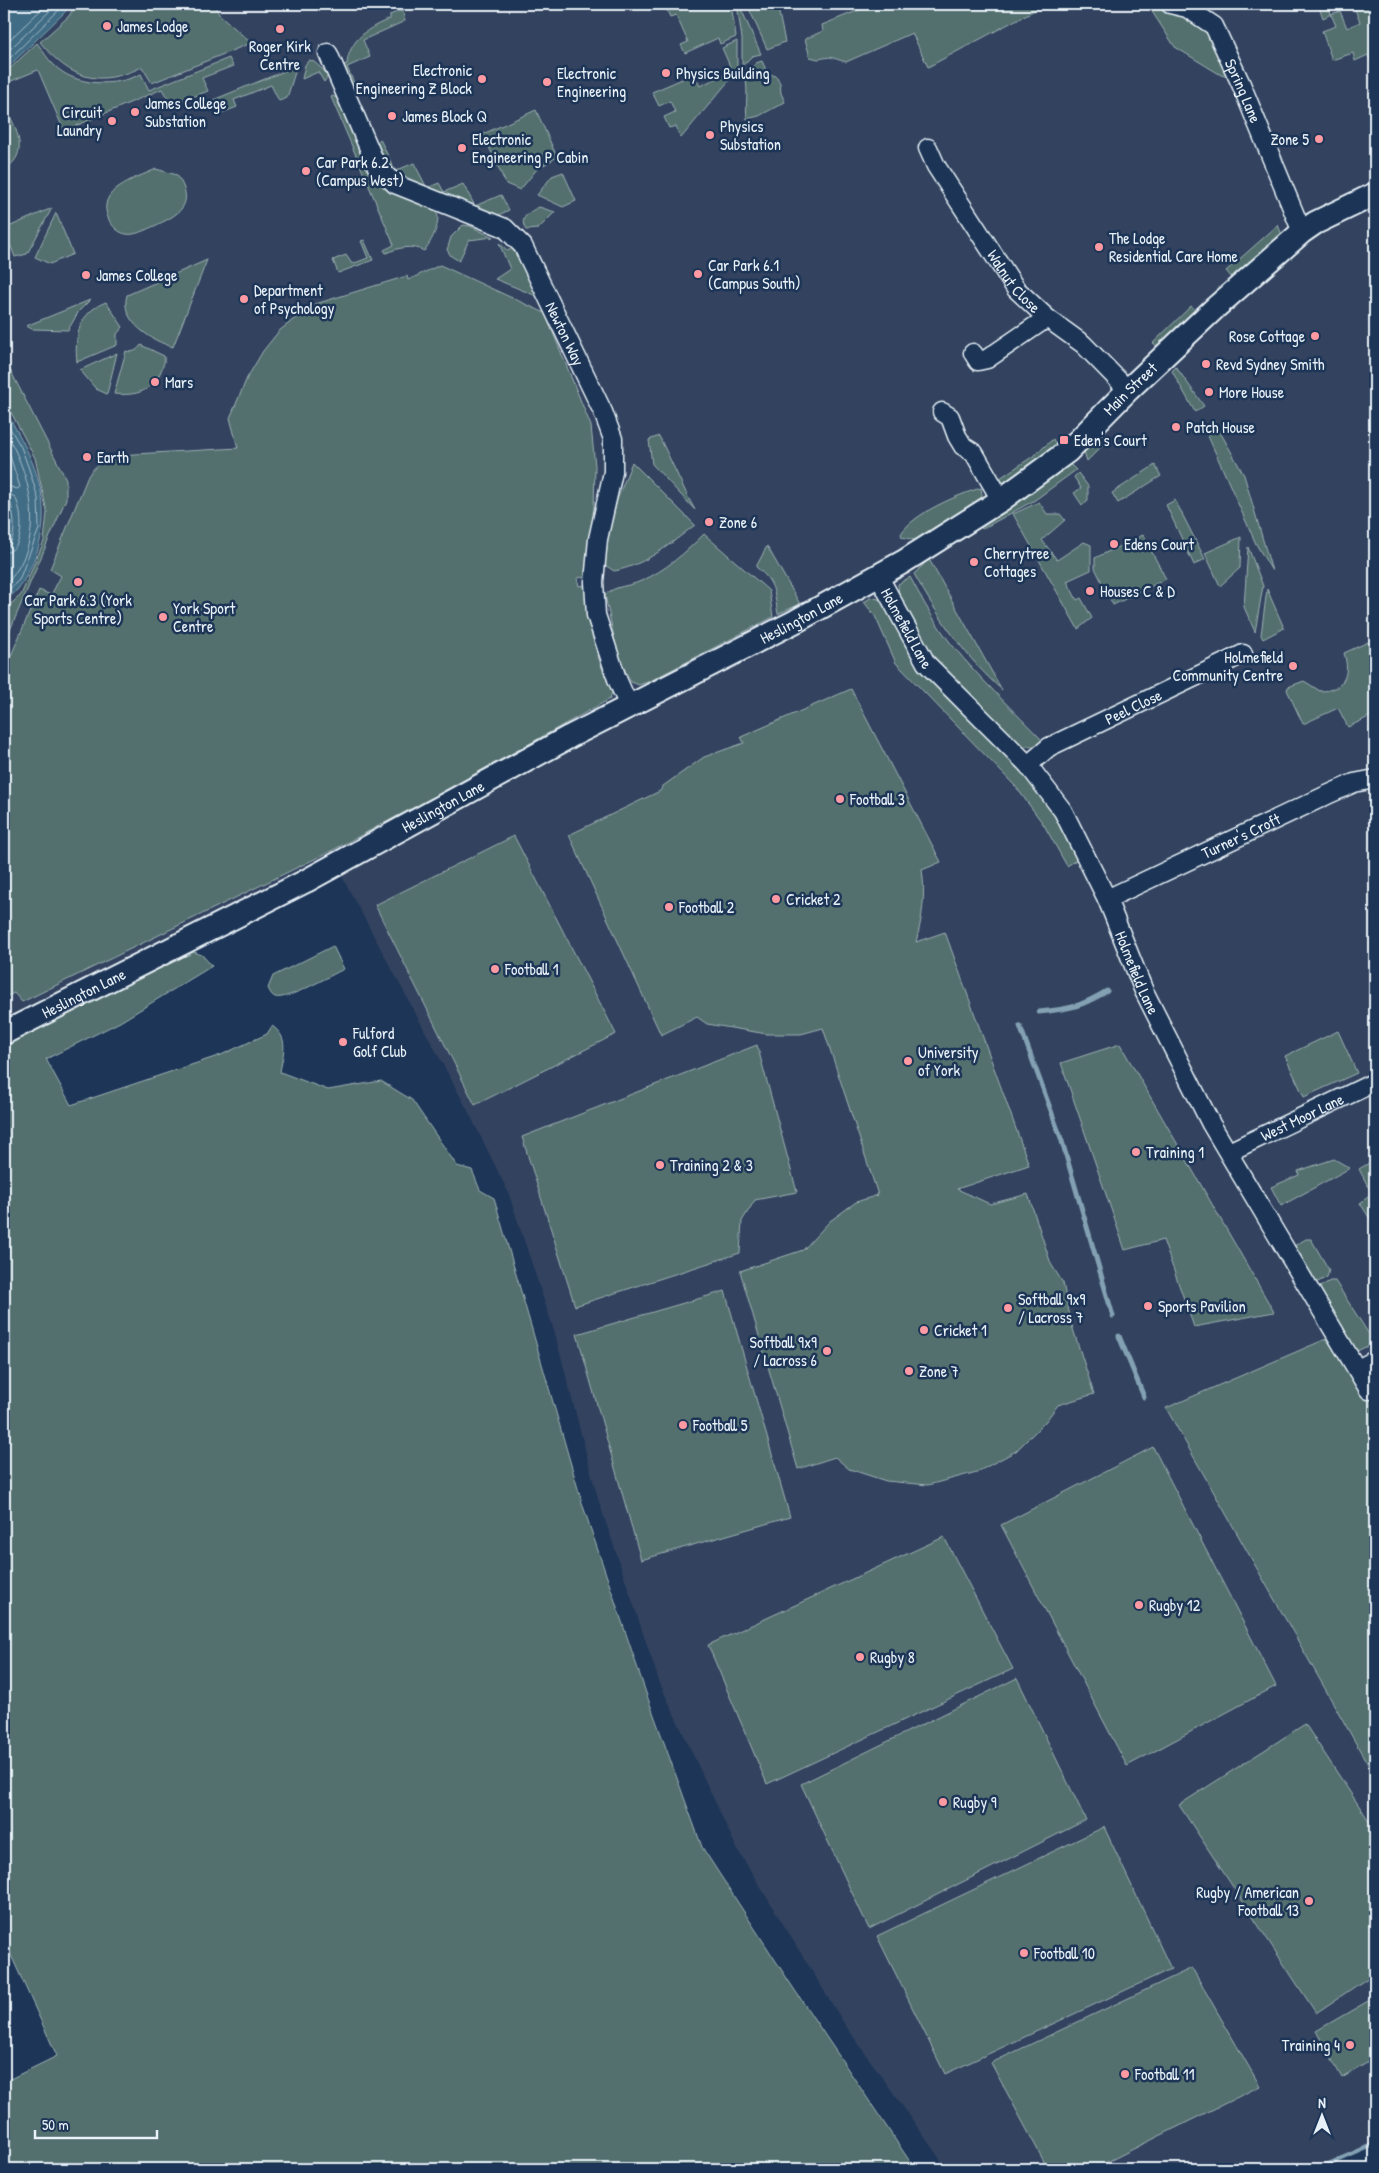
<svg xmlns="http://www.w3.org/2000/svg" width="1379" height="2173" viewBox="0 0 1379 2173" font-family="'Patrick Hand',sans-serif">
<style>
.built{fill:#32425e}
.green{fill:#526f6e;stroke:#9db0b3}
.water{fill:#406c85;stroke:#83a1b3}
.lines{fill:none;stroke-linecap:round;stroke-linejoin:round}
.shore{stroke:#a5bcca;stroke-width:1}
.stream{stroke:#83a1b3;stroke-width:5}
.minor-casing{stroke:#e8f1f8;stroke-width:21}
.tertiary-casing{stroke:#e8f1f8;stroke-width:26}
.minor{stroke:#1d3557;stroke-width:18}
.tertiary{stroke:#1d3557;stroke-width:22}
.poi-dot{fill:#ff9aa2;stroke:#1d3557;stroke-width:2}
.labels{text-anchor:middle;stroke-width:5;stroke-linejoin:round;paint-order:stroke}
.poi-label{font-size:16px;fill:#e8f1f8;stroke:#1d3557;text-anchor:start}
.street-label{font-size:16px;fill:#e8f1f8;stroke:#1d3557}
</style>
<rect width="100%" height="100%" fill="#1d3557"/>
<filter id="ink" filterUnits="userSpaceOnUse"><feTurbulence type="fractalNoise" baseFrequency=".02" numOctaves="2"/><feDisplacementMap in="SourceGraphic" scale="10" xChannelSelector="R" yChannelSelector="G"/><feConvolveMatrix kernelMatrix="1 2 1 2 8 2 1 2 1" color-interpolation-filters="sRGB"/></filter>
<g filter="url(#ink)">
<path class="built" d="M4 4H1375V1402L1326 1340 1166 1408 1375 1777V2144L1318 2169H947L843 2022 737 1849 660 1684 598 1499 555 1334 508 1192 468 1111 340 873 17 1026 4 1012Z"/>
<path class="green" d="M76 4H214L219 14 251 43 152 83 142 67C98 88 70 79 40 42L69 16Z
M664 4H731L736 37 720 44 718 38 685 53 681 45 688 42 676 15 670 17Z
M737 4H739L761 54 752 56 742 66V39Z
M747 4H777L785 42 767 49Z
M874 4H1046L928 67 912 33 846 62 830 57 818 59 810 57 805 39 823 31 822 25Z
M1147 4C1162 4 1199 17 1208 30 1219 44 1226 63 1234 79L1221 75 1175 47Z
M1318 4H1336L1329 6 1331 14 1340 11 1347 28 1360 22 1354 7 1363 4H1375V71L1368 55 1355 61 1353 53 1332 60 1322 31 1336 26 1331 14 1323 18Z
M399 11 403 12 405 21 363 40 370 57 347 67 355 85 349 88 344 65 347 64C349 40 369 27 390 19V15Z
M737 41V71L681 138 676 126 669 128 664 117 675 112 670 101 659 106 652 92 694 74 700 86 732 71 722 48Z
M37 43C43 50 47 59 54 65 75 87 116 87 141 74L149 90 229 58 233 66 202 78 208 91 171 105 162 89 64 131 38 70 4 84V74Z
M309 60 313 61 329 75 324 82 318 72 302 79 305 65Z
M762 61 767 72 777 77 780 83 781 93 785 102 759 116 747 119C745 104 749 90 745 77L756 63Z
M297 66 287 98 279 101 271 85 234 100 237 107 219 114 213 100Z
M333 96 338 99 368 166 386 188 436 210C442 222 432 241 424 251 412 244 398 248 386 253L384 250 394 245 331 97Z
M6 107C16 130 31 153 4 170V108Z
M536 110 557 157 537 169 520 190 506 184 483 134Z
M380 139 395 171 414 163 427 188 439 183 444 192 463 184 475 206 501 195 509 210 495 217 410 183 387 169 375 145Z
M156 169 177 175C197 205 179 215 152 227 145 230 134 236 126 234 119 233 112 226 109 220 94 189 135 179 156 169Z
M563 172 576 201 563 207 537 195 552 176Z
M539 207 555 212 538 229 526 230C518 218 529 212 539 207Z
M52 208 27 254 15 257 4 229Z
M56 213 73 254 50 264 35 257Z
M463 225 470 226 493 237 469 240 459 261 451 256 447 250 451 237Z
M1278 225 1282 235 1234 280 1226 271Z
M364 240 373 260 338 273 333 260 346 255 352 264 368 258 361 241Z
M499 243 508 251 512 248 524 264 539 297 495 279 510 269Z
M207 260 173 347C152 341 119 321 127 295Z
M440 265 545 313 591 426 595 466 594 507 585 577 577 578 579 586 585 585C587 624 596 657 612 692L610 699 426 801 331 851 22 1002 14 993 4 998V672L39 590 51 595 61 576 50 569 88 476C96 464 104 459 118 455L238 448 230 418 247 378 263 351 279 331 312 305 407 276 408 280Z
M90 300 79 311 68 330 32 329 26 326Z
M106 302 123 327 117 334V345L77 362C74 337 79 312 106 302Z
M1191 306 1197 311 1159 347 1153 343Z
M141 345 164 356C165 363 163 366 161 371 152 392 136 396 114 394L126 351C132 353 137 351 141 345Z
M117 353 107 394 96 389 80 370Z
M4 358 66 479V499L4 644V610L21 595 44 541 47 512 35 458 4 399Z
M1176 367 1204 406 1195 412 1172 371Z
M1214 421 1244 475 1272 571 1256 544 1204 427Z
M1102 432 1108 440 1087 461 1084 452Z
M659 436 690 501 695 510 652 464 649 440Z
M1053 439 1057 447 1005 485 1000 478 1035 455Z
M632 462 695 525C670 544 646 565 614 571L605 565 606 545 617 500Z
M1066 465H1071L1076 470 1035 500 982 529 980 525Z
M1155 465 1161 476 1118 503 1112 493Z
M1078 473 1088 486V500L1082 505 1074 493 1081 488 1074 477Z
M981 488 983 501 918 541 902 537 901 534C912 514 959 494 981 488Z
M1175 500 1205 559 1194 565 1166 505Z
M1039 502 1047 514H1060L1065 520 1042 540 1057 560 1084 542 1091 545V570L1067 581 1077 600 1081 598 1092 618 1078 629 1013 514Z
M704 534 769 591 773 617 650 681 639 685 631 682 618 656 605 595C615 585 629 587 641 581 665 571 686 552 704 534Z
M1143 535 1166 579 1113 605 1095 568V558Z
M1241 537 1240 568 1220 586 1205 553Z
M767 546 800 604 778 614C774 591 775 582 756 567Z
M1248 547 1263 586 1255 632 1244 607Z
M929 559 930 561 1002 690C964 656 939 618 914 574Z
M910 577C923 601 936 625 953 646 981 680 1013 710 1044 742L1033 746H1021L933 659 899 597 898 584Z
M1267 589 1284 628 1263 639 1261 635Z
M872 597 884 601 1052 807 1076 854V860L1067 866 1044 825 1016 787 896 663 875 616 864 602Z
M1375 639V714L1348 727 1338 708 1303 724 1287 690 1288 687 1304 681 1320 691C1343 691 1351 675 1344 653Z
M851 689 941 862 922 870C926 895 922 919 916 942L945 932 1029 1165 957 1189 990 1204 1028 1194 1051 1264 1063 1283 1072 1326 1094 1394 1058 1405 1045 1422 1016 1451 977 1472 928 1485 886 1481 849 1469 835 1457 798 1469 740 1271 803 1250 830 1221 856 1202 878 1195 823 1028 801 1034H767L707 1024 697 1017 661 1035 569 835 660 791 663 786 704 757 744 743 741 737Z
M514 836 616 1034 475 1105 375 905Z
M333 946 344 969C331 975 287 1001 275 997 271 995 270 992 268 988L273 976Z
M194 952 202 955 212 966 120 1022 46 1059 71 1105 221 1055 267 1034 272 1026C290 1038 283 1053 280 1072L328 1090 381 1081 412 1100 457 1166 472 1170 480 1190 494 1198 583 1506 646 1693 702 1847 792 1986 915 2169H4V2082L57 2056 4 1940V1042Z
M1338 1031 1357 1073 1304 1097 1285 1056Z
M1120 1044 1274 1312 1194 1327 1163 1240 1125 1250 1061 1063Z
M757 1045 797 1192 755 1200 742 1221 740 1253 575 1306 522 1137Z
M1334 1159 1350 1168 1281 1206 1271 1187 1299 1175 1298 1171Z
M1374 1160 1375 1161V1227L1360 1203 1372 1194 1359 1169Z
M1306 1239H1311L1329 1270 1327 1277 1316 1283 1294 1246Z
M1330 1281H1335L1372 1339V1344L1357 1351 1318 1288Z
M725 1291 790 1517 641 1560 577 1334Z
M1326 1339 1375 1402V1777L1166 1408Z
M1153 1447 1276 1686 1127 1766 1001 1525Z
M944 1537 1013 1669 767 1784 708 1645Z
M1017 1678 1086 1820 869 1929 801 1784Z
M1305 1724 1375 1830V1973L1316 2013 1179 1805Z
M1104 1827 1171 1969 945 2074 877 1936Z
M1192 1968 1260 2086 1093 2169H1048L991 2063Z
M1375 1997V2058L1342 2078 1316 2031Z"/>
<path class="water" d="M4 4H71L64 13 4 71Z
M4 409C37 462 59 511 29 571 24 581 15 597 4 599V545C14 529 6 512 4 495 0 469 4 436 4 409Z"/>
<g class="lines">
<path class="shore" d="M4 45 47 4
M4 55 57 4
M4 64 65 4
M4 418 21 447 29 469 38 498 39 529 19 580 4 594
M4 430C33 477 48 543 4 586
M4 444 9 453 20 487 17 489 4 485
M4 492 15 497C23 511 26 551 4 553
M4 499 10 501C14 514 17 535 9 545L4 547"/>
<path class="stream" d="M1039 1012C1070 1009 1080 1007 1107 991
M1020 1026 1061 1138 1113 1316
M1119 1336 1144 1397
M1318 2169 1375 2144"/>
<g class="minor-casing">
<g id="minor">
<path id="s1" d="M1170 4 1187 8 1214 26 1241 84 1302 232"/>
<path id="s2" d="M328 53 377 167 395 184 505 228 523 246 603 412 613 439V472L598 539 594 582 596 615 617 679 629 706"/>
<path id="s3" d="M928 148 936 166 1016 289 1047 318 1083 344 1128 390"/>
<path d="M973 353 978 361 987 359 1047 318"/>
<path d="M942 412 950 417 957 436 963 446 974 453 1001 500"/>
<path id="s4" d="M879 577 926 663 1028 765 1063 811 1107 899 1144 991 1211 1124 1369 1390"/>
<path id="s5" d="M1028 765 1049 747 1243 654"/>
<path id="s6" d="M1107 899 1327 795 1354 783 1375 779"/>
<path id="s7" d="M1229 1152 1375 1082"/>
<path d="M1358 1369 1375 1360"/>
</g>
</g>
<g class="tertiary-casing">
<g id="tertiary">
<path id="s8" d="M4 1033 306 881 569 737 796 621 903 562 1001 500 1068 451 1128 390 1215 308 1302 232 1315 223 1375 194"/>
</g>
</g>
<use href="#minor" class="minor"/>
<use href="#tertiary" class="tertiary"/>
</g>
</g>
<g class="poi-dot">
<circle cx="107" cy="26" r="5"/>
<circle cx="280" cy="29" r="5"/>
<circle cx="666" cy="73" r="5"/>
<circle cx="482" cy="79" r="5"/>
<circle cx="547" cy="82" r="5"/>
<circle cx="135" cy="112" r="5"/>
<circle cx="392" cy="116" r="5"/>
<circle cx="112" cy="121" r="5"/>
<circle cx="710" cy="135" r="5"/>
<circle cx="1319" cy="139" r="5"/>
<circle cx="462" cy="148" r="5"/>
<circle cx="306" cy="171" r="5"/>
<circle cx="1099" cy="247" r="5"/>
<circle cx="698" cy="274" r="5"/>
<circle cx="86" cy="275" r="5"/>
<circle cx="244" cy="299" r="5"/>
<circle cx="1315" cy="336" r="5"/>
<circle cx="1206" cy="364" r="5"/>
<circle cx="155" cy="382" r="5"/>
<circle cx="1209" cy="392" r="5"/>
<circle cx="1176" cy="427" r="5"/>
<rect x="1059" y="435" width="10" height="10" rx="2.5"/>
<circle cx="87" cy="457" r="5"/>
<circle cx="709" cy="522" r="5"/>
<circle cx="1114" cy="544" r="5"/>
<circle cx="974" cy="562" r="5"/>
<circle cx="78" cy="582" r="5"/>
<circle cx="1090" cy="591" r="5"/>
<circle cx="163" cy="617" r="5"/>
<circle cx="1293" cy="666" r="5"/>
<circle cx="840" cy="799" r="5"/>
<circle cx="776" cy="899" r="5"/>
<circle cx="669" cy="907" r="5"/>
<circle cx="495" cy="969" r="5"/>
<circle cx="343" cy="1042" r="5"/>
<circle cx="908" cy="1061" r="5"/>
<circle cx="1136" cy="1152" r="5"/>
<circle cx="660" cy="1165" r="5"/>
<circle cx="1148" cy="1306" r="5"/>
<circle cx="1008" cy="1308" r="5"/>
<circle cx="924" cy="1330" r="5"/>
<circle cx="827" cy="1351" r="5"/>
<circle cx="909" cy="1371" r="5"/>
<circle cx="683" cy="1425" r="5"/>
<circle cx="1139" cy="1605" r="5"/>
<circle cx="860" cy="1657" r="5"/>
<circle cx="943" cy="1802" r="5"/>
<circle cx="1309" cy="1901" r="5"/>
<circle cx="1024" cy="1953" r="5"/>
<circle cx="1350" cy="2045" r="5"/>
<circle cx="1125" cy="2074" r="5"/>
</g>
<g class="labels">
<g class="poi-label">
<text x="117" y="32">James Lodge</text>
<text x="280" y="52" text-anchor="middle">Roger Kirk<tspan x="280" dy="18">Centre</tspan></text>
<text x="472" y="76" text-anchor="end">Electronic<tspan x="472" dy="18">Engineering Z Block</tspan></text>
<text x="557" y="79">Electronic<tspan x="557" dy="18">Engineering</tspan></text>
<text x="676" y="79">Physics Building</text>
<text x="145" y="109">James College<tspan x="145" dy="18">Substation</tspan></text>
<text x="102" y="118" text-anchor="end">Circuit<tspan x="102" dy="18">Laundry</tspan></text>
<text x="402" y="122">James Block Q</text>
<text x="720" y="132">Physics<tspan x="720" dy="18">Substation</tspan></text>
<text x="472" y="145">Electronic<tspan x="472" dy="18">Engineering P Cabin</tspan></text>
<text x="1309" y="145" text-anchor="end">Zone 5</text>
<text x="316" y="168">Car Park 6.2<tspan x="316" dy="18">(Campus West)</tspan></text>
<text x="1109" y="244">The Lodge<tspan x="1109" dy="18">Residential Care Home</tspan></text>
<text x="708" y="271">Car Park 6.1<tspan x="708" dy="18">(Campus South)</tspan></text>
<text x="96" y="281">James College</text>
<text x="254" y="296">Department<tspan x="254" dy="18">of Psychology</tspan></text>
<text x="1305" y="342" text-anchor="end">Rose Cottage</text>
<text x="1216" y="370">Revd Sydney Smith</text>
<text x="165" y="388">Mars</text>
<text x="1219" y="398">More House</text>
<text x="1186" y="433">Patch House</text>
<text x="1074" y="446">Eden's Court</text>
<text x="97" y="463">Earth</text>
<text x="719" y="528">Zone 6</text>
<text x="1124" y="550">Edens Court</text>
<text x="984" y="559">Cherrytree<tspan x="984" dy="18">Cottages</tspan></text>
<text x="1100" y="597">Houses C &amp; D</text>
<text x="78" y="606" text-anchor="middle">Car Park 6.3 (York<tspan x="78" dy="18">Sports Centre)</tspan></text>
<text x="173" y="614">York Sport<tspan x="173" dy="18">Centre</tspan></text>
<text x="1283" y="663" text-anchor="end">Holmefield<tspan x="1283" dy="18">Community Centre</tspan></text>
<text x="850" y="805">Football 3</text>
<text x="786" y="905">Cricket 2</text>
<text x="679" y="913">Football 2</text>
<text x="505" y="975">Football 1</text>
<text x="353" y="1039">Fulford<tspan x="353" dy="18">Golf Club</tspan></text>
<text x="918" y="1058">University<tspan x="918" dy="18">of York</tspan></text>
<text x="1146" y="1158">Training 1</text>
<text x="670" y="1171">Training 2 &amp; 3</text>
<text x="1018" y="1305">Softball 9x9<tspan x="1018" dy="18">/ Lacross 7</tspan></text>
<text x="1158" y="1312">Sports Pavilion</text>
<text x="934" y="1336">Cricket 1</text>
<text x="817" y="1348" text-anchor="end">Softball 9x9<tspan x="817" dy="18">/ Lacross 6</tspan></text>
<text x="919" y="1377">Zone 7</text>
<text x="693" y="1431">Football 5</text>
<text x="1149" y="1611">Rugby 12</text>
<text x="870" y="1663">Rugby 8</text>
<text x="953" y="1808">Rugby 9</text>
<text x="1299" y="1898" text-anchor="end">Rugby / American<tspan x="1299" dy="18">Football 13</tspan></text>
<text x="1034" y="1959">Football 10</text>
<text x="1340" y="2051" text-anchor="end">Training 4</text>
<text x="1135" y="2080">Football 11</text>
</g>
<g class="street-label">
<text dy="6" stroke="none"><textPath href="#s1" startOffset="121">Spring Lane</textPath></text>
<text dy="6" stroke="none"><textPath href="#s3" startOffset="159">Walnut Close</textPath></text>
<text dy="6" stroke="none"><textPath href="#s2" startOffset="390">Newton Way</textPath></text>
<text dy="6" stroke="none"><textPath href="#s8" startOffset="1302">Main Street</textPath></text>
<text dy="6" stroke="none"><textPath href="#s8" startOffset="899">Heslington Lane</textPath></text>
<text dy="6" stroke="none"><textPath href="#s4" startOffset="58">Holmefield Lane</textPath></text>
<text dy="6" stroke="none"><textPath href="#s5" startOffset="121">Peel Close</textPath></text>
<text dy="6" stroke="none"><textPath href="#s8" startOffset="494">Heslington Lane</textPath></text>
<text dy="6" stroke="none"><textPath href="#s6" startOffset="148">Turner's Croft</textPath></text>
<text dy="6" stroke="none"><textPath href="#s4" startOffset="478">Holmefield Lane</textPath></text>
<text dy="6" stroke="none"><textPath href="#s8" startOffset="89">Heslington Lane</textPath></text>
<text dy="6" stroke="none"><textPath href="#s7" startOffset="81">West Moor Lane</textPath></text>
</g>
</g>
<rect width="1379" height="2173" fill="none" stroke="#1d3557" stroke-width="20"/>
<rect x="10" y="10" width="1359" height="2153" fill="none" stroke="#e8f1f8" stroke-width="2" filter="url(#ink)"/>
<g transform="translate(1322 2116)" stroke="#1d3557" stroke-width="4" paint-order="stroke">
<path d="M0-4L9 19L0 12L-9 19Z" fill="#e8f1f8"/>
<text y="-8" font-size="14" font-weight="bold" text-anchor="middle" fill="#e8f1f8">N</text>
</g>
<path d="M35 2130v8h122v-8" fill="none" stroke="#e8f1f8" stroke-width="2.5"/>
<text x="42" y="2130" font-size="15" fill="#e8f1f8" stroke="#1d3557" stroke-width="4" paint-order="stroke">50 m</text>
</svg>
